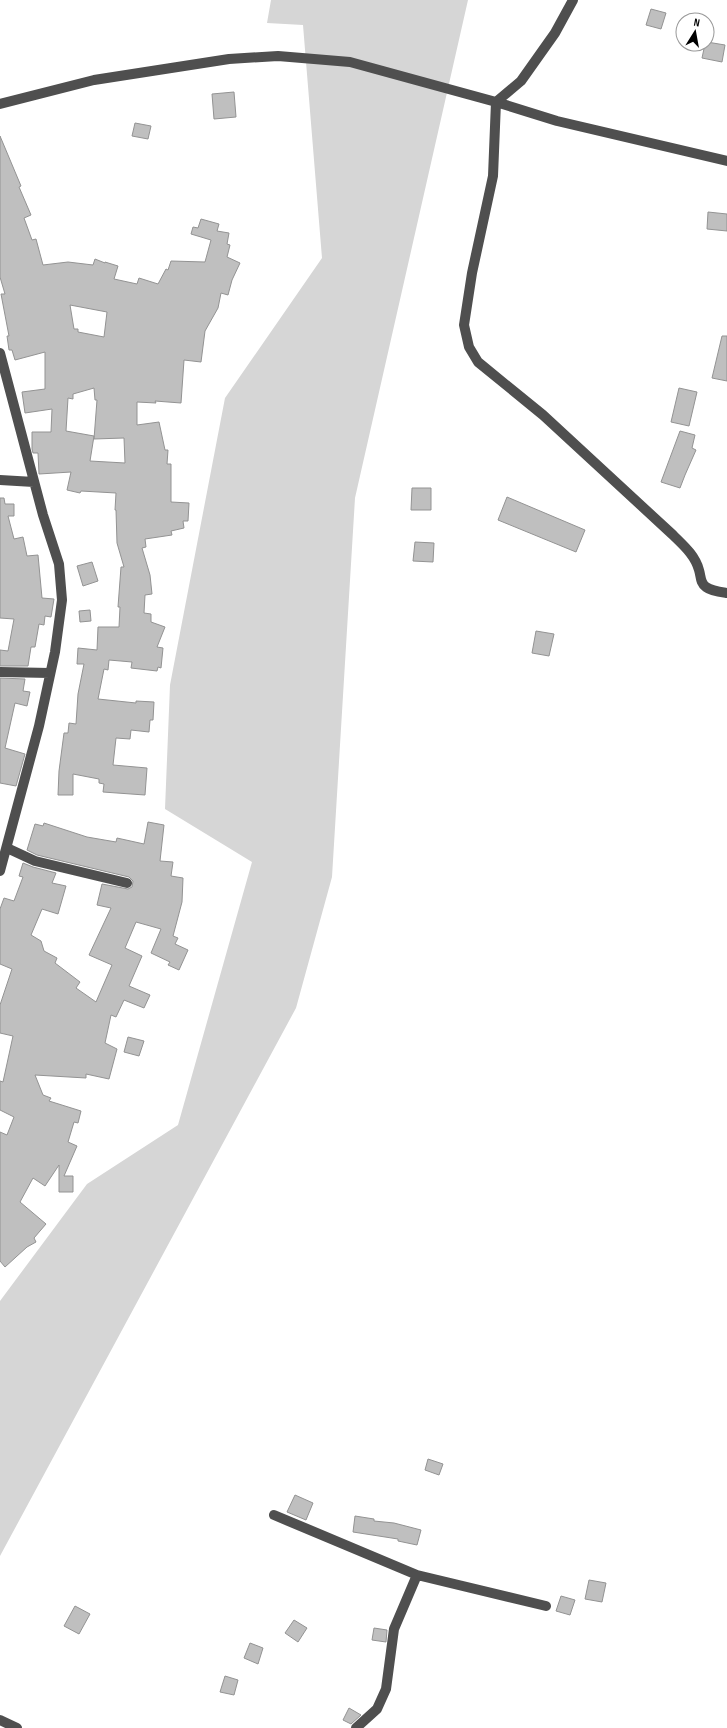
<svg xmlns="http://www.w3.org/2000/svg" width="727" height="1728" viewBox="0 0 727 1728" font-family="'Sofia Sans Condensed',sans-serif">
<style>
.green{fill:#d6d6d6}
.building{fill:#bfbfbf;stroke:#939393;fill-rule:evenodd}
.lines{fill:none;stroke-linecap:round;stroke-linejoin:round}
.minor{stroke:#4f4f4f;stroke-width:10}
</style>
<rect width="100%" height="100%" fill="#fff"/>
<path class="green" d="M271 0H468L355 498 332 877 296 1008 0 1556V1301L87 1184 178 1125 252 862 165 809 170 685 225 398 322 258 303 25 267 23Z"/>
<path class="building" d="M651 9 666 13 661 29 646 25Z
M707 42 725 45 722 62 702 58 705 44H707Z
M234 92 236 117 214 119 212 94Z
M135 123 151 126 148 139 132 136Z
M0 136 21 186 19 187 31 215 24 218 32 240 36 239 43 265 68 262 93 265 95 259 105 263V262L118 266 114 279 137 284 139 278 158 284 166 269 168 270 171 261 205 262 211 240 191 234 193 227 198 228 201 219 219 224 217 231 229 233 227 244 230 245 227 257 240 263 232 280 228 295 221 293 218 308 205 331 201 362 184 360 181 403 155 401 156 403 137 402V425L159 422 165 450H168L167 464H171V502L189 503 188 521H183L184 528 171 531 172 535 145 539 146 547 142 548 150 575 152 594 145 595 144 613 151 614V622L165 627 157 647 163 648 161 668 158 667 157 671 131 668 132 662 109 660 108 670 104 669 98 699 136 703V701L154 702 153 720H150L149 732 131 730 130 739 116 738 113 765 147 768 145 795 103 792 104 784 99 783V779L73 774V795H58L59 771 64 733H68L69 723 76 724 78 694 84 664H77L78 648 97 650 98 627H119L120 607H118L121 567H124L117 543 116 510H115L116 493 81 491 80 493 67 490 71 472 39 474 38 453H33L32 449V432H51L52 409 25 413 22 392 45 389V352L15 360 12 350H9L7 336H9L1 294H5L0 277ZM70 305 107 312 104 337 78 332V329H74ZM94 388 95 400H97L94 439 124 438 125 463 90 461 94 436 66 431 68 398 73 399V394Z
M708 212 727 214V231L707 229Z
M722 336H727V381L712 378Z
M679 388 697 392 689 426 671 422Z
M680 431 695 435 692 448 696 450 685 475 680 488 661 482Z
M412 488H431V510H411Z
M507 497 585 530 576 552 498 520Z
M0 498H4L5 504H14V516H8L14 539 23 537 27 556 38 555 42 598 54 599 51 617 45 616 44 625 39 624 35 647H31L28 666H0V650L8 651 14 619 0 618Z
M415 542 434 543 433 562 413 561Z
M92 562 98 581 83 586 77 566Z
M90 610 91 621 80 622 79 611Z
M536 631 554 634 549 656 532 653Z
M0 678 25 679 23 691 30 692 27 706 15 703 5 748 25 754 16 786 0 783Z
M148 822 164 825 160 861 173 862 171 876 183 878 182 902 173 936 178 938 175 944 188 950 179 970 168 965 170 962 151 953 161 929 136 922 125 948 142 956 129 986 150 995 144 1008 124 1000 116 1017 111 1015 105 1043 117 1049 109 1079 86 1074V1078L35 1075 43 1095 51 1098 49 1101 81 1111 78 1123 74 1122 68 1142 77 1146 64 1176H73V1192H59V1165L45 1186 33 1178 20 1202 46 1224 34 1238 36 1242 27 1247 5 1267 0 1261V1132L7 1135 14 1117 0 1110V1081L3 1082 13 1036 0 1033V1005L12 969 0 964V909L4 898 14 901 23 877 19 876 23 863 33 867 56 873 52 883 66 886 58 914 42 909 31 935 41 941 44 951 57 958 55 963 80 982 76 988 96 1002 112 965 89 955 111 908 97 905 102 884 128 889 132 887 133 881 129 877 37 855 27 850 35 824 43 826 44 823 87 837 116 842 117 838 144 844Z
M128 1037 144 1041 139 1056 124 1052Z
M428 1459 443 1464 439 1475 425 1470Z
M295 1495 313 1503 306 1520 287 1512Z
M355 1516 374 1519V1521L394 1523 421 1530 417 1545 398 1541V1539L353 1532Z
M589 1580 606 1583 602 1602 585 1599Z
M561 1596 575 1600 570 1615 556 1611Z
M75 1606 90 1614 79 1634 64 1626Z
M294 1620 307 1628 298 1642 285 1633Z
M374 1628 387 1630 386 1642 372 1640Z
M250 1643 263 1648 258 1664 244 1658Z
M225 1676 238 1680 234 1695 220 1692Z
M349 1708 361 1715 351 1724 343 1720Z"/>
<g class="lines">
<path class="minor" d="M573 0 555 33 521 81 496 102 493 176 472 273 464 325 469 347 478 362 543 415 673 535C683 545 695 555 699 570 701 576 700 583 706 587 711 591 720 592 727 593
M0 104 94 80 229 59 278 56 350 62 496 102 557 121 727 161
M0 353 43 515 59 564 62 600 55 652 39 726 0 871
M0 480 34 482
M0 672 50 673
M7 848 35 861 127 883
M274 1515 417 1575 546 1606
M0 1720 17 1728
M356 1728 377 1709 386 1689 394 1629 417 1575"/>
</g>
<g transform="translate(695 32) rotate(11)"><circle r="19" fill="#ffffff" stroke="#999999"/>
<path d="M0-3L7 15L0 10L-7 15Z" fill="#000000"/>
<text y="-6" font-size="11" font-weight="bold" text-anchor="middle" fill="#000000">N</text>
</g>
</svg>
